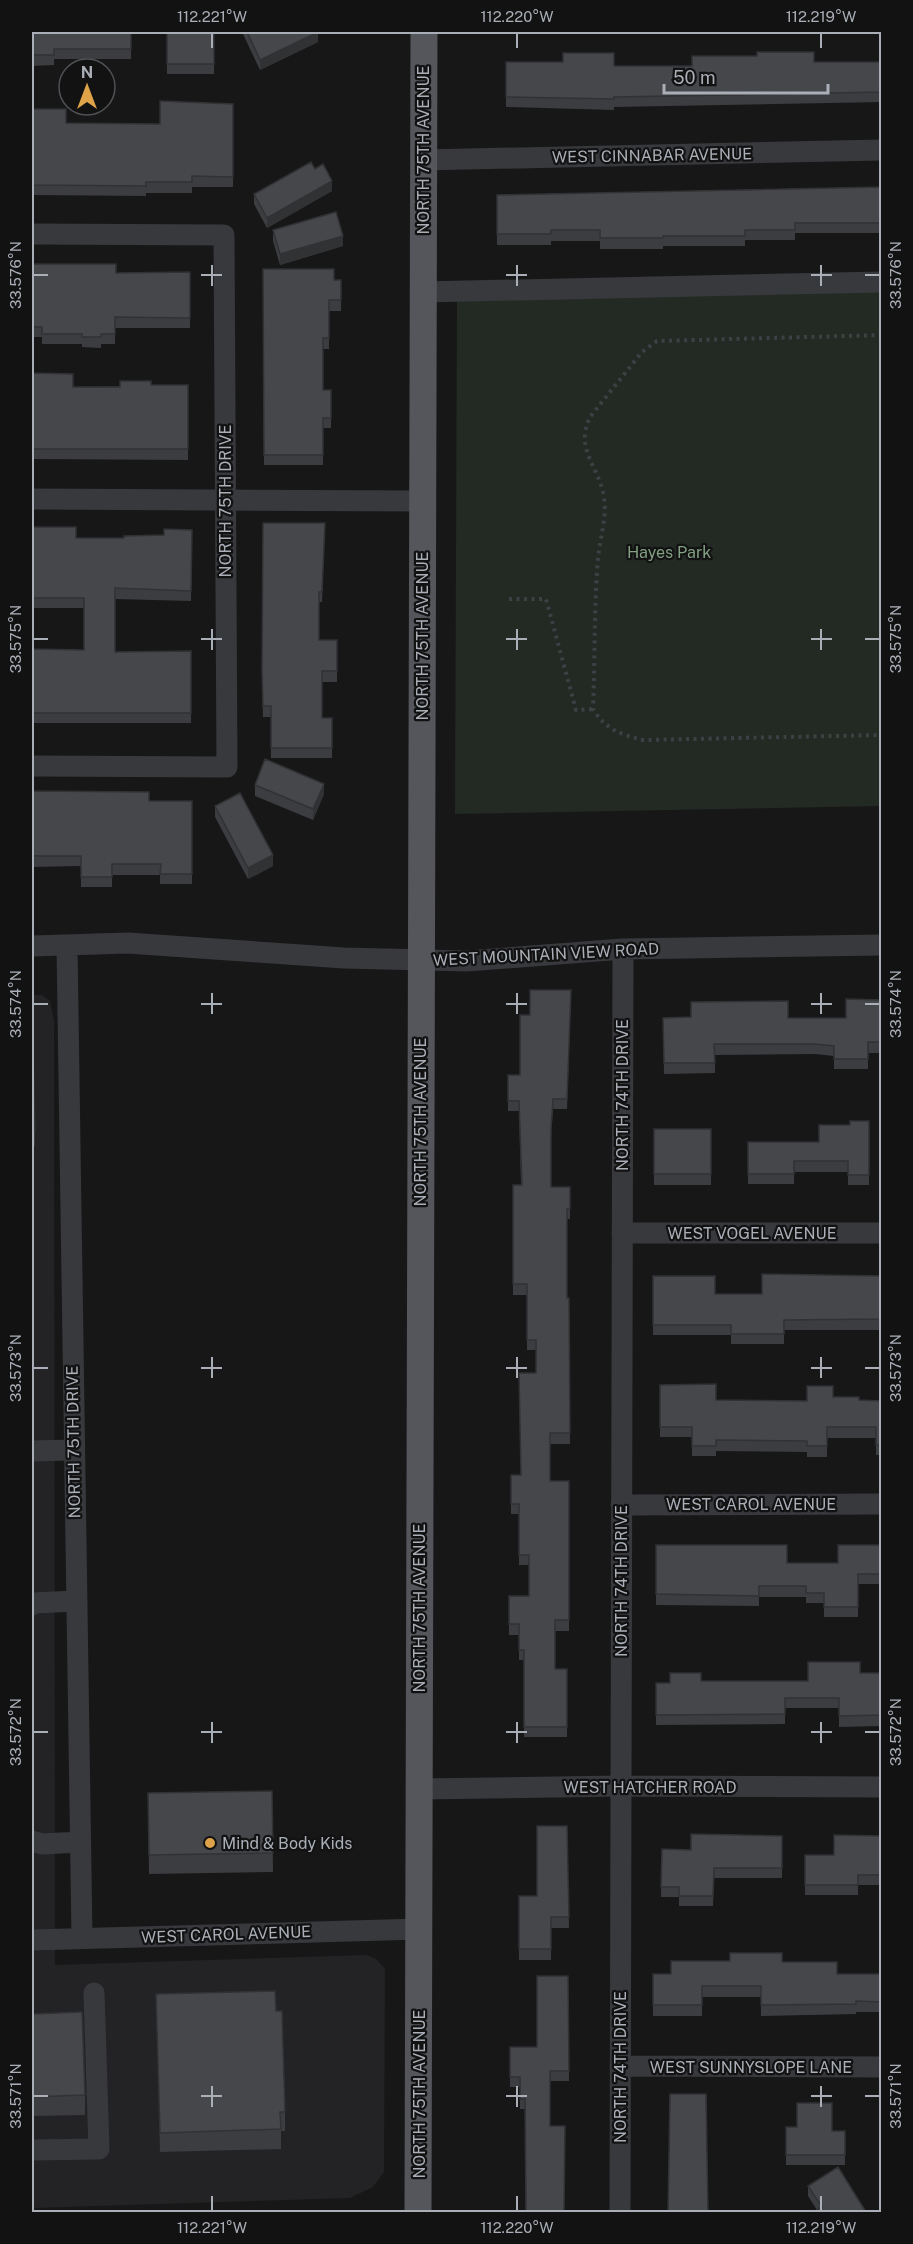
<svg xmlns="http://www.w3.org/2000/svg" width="913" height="2244" viewBox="0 0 913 2244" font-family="'Public Sans',sans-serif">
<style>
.built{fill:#232325}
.green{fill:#232a24}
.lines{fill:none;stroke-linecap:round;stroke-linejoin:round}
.path{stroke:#3e4044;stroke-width:4;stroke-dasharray:3 4.5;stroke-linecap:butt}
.minor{stroke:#38393d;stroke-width:21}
.major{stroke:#54565c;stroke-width:27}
.wall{fill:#3c3d40}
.shaded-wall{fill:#313234}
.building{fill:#46474b;stroke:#313234;stroke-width:1.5}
.ticks{fill:none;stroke:#aaafb7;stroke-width:2}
.poi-dot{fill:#dea249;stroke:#121213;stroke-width:2}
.labels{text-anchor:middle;stroke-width:4.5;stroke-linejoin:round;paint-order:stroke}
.street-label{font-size:16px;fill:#aaafb7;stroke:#121213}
.park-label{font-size:16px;fill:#83a083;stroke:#121213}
.poi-label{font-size:16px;fill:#aaafb7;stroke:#121213;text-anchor:start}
.neatline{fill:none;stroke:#aaafb7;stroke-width:2}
.ticks-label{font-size:15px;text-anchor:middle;fill:#aaafb7}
</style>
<rect width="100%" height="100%" fill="#171718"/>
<path class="built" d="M32 995H42L50 1001 54 1021 55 1965 367 1955 376 1959 385 1969 384 2172 373 2187 350 2198 32 2208Z"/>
<path class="green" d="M881 289V806L455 814 457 297Z"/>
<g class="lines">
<path class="path" d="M882 335 657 341 642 352 590 417C574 450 600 467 604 498 607 518 600 538 598 558 594 608 595 659 593 709 606 730 620 734 643 740L882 735
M509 599H546L576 710 593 709"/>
<path class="minor" d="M423 160 882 150
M32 234 224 235 227 767 32 766
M423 292 882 282
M32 499 423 501
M32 946 128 943 344 958 467 961 623 949 882 945
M67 946 82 1938
M622 1233H882
M32 1451 73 1450
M621 1505 882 1504
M32 1605 34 1603 76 1601
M418 1789 621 1786 882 1787
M32 1841 42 1844 80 1842
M32 1940 420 1929
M620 2066 882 2067
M32 2150 99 2149 94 1993
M620 2212 623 949"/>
<path class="major" d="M418 2212 424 32"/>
</g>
<path class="wall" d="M32 32H131V59H54V65L32 66Z
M167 32H214V74H167Z
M242 32H318V42L260 70Z
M506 62 614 66H692L814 62H882V102L614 107V110L506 107Z
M233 104V187H192V193H146V196L32 195V109L66 123 160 124Z
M315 169 332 191 267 228 254 204V194Z
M882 187V233H795V240H745V246H663V249H600V241H551V245H497V195Z
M273 230 343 246 280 265 273 241Z
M32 264 116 273 190 272V328H115V344H101V348L82 347V344H42V337H32Z
M263 269 334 280H341V311H329V349H323V390H331V428H323V465H264Z
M32 373 73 387 188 385V460L32 459Z
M263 523H325L322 602H319V640H337V682H322V718H332V758H271V717H263L262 682Z
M32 527 76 538H124L164 535 192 530 191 601 115 599V652L191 651V723H32V649L84 650V608H32Z
M255 785 324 794 313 820 255 796Z
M32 791 149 801H192V884H160V875H112V887H81V866L32 867Z
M215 806 273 866 248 879 215 817Z
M571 990 567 1109H553L551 1138V1187H570V1219H567V1298H569L570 1444H550V1481H569V1631H555V1669H567V1737H524V1660H519V1635H509V1596H529V1565H519V1514H511V1475H521L536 1373V1350H527V1295H513V1185H521L519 1111H508V1075H520L530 1015Z
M882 1000V1053H868V1069H834V1056L815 1054 715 1055V1073L664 1074 663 1018H846Z
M32 1052 35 1130V1146H32Z
M869 1121V1185H848V1172H794V1184H748V1142H819L850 1125Z
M654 1129H711V1185H654Z
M653 1276 715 1294H762L882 1276V1330H784V1344H731V1335H653Z
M660 1385 716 1400 807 1401 833 1397 859 1400 882 1401V1455H876V1438H827V1457H807V1452L716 1451V1456H692V1437H660Z
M656 1545 787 1563H838L882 1545V1584H858V1617H824V1603H806V1597H759V1606L656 1605Z
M860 1673H882V1726L839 1727V1708H785V1724L656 1725V1683H670L701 1681H808Z
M272 1791 273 1872 149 1874 148 1793Z
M567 1826 569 1928H551V1960H519V1896H537Z
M782 1836V1878H714L713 1906H679V1897H661L662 1849 691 1850Z
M882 1836V1885H858V1895H805V1855H834Z
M782 1962 837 1974H882V2012H856V2014L761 2016V1997H702V2016H653V1974H671Z
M568 1976 569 2081H550V2126L564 2212 525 2109H520V2087H510V2047H537Z
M156 1994 276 2011 285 2112V2131H281V2149L160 2152Z
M32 2014 85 2095V2115L32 2116Z
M786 2127H797L832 2131H845V2165H786Z
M808 2186 866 2212 817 2210 808 2196Z"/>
<path class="shaded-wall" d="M318 32V42L260 70V60Z
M332 181V191L267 228V218Z
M343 236V246L280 265V254Z
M324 784V794L313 820V809Z
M273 855V866L248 879V868Z"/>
<path class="building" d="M32 32H131V49H54V55H32Z
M167 32H214V64H167Z
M247 32H318L260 60Z
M757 52H814V62H882V92L614 97V99L506 97V62H563V53H614V66H692V56H757Z
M160 101 233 104V177L192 176V182H146V186L32 185V109H66V123L160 124Z
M311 162 315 169 323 164 332 181 267 218 254 194Z
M882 187V223H795V230H745V236H663V238H600V230H551V234H497V195Z
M336 212 343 236 280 254 273 230Z
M32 264H116V273L190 272V318L115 317V334H101V337H82V334H42V327H32Z
M263 269H334V280H341V300H329V338H323V390H331V418H323V455H264Z
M32 373 73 374V387H120V381H151V385H188V449H32Z
M263 523H325L322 592H319V640H337V671H322V718H332V748H271V706H263L262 671Z
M32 527H76V538H124V536L164 535V529L192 530 191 591 115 588V652L191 651V713H32V649L84 650V598H32Z
M265 759 324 784 313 809 255 785Z
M32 791 149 792V801H192V874H160L161 864H112V877H81V856H32Z
M240 793 273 855 248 868 215 806Z
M530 990H571L567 1099H553L551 1128V1187H570V1209H567V1298H569L570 1433H550V1481H569V1620H555V1669H567V1727H524V1650H519V1624H509V1596H529V1555H519V1504H511V1475H521L519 1373H536V1340H527V1284H513V1185H522L519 1101H508V1075H520V1015H530Z
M846 999 882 1000V1042H868V1059H834V1046L815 1044H714L715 1063H664L663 1018 691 1017V1002L788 1001V1018H846Z
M32 1052H33L35 1130H32Z
M850 1121H869V1175H848V1161H794V1174H748V1142H819V1125H850Z
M654 1129H711V1174H654Z
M762 1274 882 1276V1319L784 1320V1334H731V1325H653V1276H715V1294H762Z
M716 1384V1400L807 1401V1386H833V1397H859V1400L882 1401V1445H876V1427H827V1446H807V1441L716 1440V1446H692V1427H660V1385Z
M656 1545H787V1563H838V1545H882V1574H858V1607H824V1593H806V1586H759V1596L656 1594Z
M808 1662H860V1673H882V1715L839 1716V1698H785V1714L656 1715V1683H670V1673H701V1681H808Z
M272 1791 273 1853 149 1855 148 1793Z
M537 1826H567L569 1917H551V1949H519V1896H537Z
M691 1834 782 1836V1868H714L713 1896H679V1887H661L662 1849 691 1850Z
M834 1835 882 1836V1875H858V1885H805V1855H834Z
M730 1953H782V1962H837V1974H882V2002L856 2001V2004L761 2005V1986H702V2005H653V1974H671V1961H730Z
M537 1976H568L569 2071H550V2126H565L564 2212H526L525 2099H520V2077H510V2047H537Z
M275 1991 276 2011H282L285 2112H280L281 2129 160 2133 156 1994Z
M82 2012 85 2095 32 2097V2014Z
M670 2094H706L708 2212H668Z
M797 2103H832V2131H845V2155H786V2127H797Z
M838 2167 866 2212H813L822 2207 808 2186Z"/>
<path class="ticks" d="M212 33V48M517 33V48M821 33V48M212 265V286M517 265V286M821 265V286M33 275H48M201 275H222M506 275H527M811 275H832M865 275H880M212 629V650M517 629V650M821 629V650M33 639H48M201 639H222M506 639H527M811 639H832M865 639H880M212 993V1014M517 993V1014M821 993V1014M33 1004H48M201 1004H222M506 1004H527M811 1004H832M865 1004H880M212 1357V1378M517 1357V1378M821 1357V1378M33 1368H48M201 1368H222M506 1368H527M811 1368H832M865 1368H880M212 1722V1743M517 1722V1743M821 1722V1743M33 1732H48M201 1732H222M506 1732H527M811 1732H832M865 1732H880M212 2086V2107M517 2086V2107M821 2086V2107M33 2096H48M201 2096H222M506 2096H527M811 2096H832M865 2096H880M212 2196V2211M517 2196V2211M821 2196V2211"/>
<circle class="poi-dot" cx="210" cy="1843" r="6"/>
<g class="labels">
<g class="street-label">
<text transform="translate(423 150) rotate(-90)" y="6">NORTH 75TH AVENUE</text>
<text transform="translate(652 155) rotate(-1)" y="6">WEST CINNABAR AVENUE</text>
<text transform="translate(225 501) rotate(-90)" y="6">NORTH 75TH DRIVE</text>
<text transform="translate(422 636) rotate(-90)" y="6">NORTH 75TH AVENUE</text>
<text transform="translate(546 954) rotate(-3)" y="6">WEST MOUNTAIN VIEW ROAD</text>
<text transform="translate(622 1095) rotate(-90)" y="6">NORTH 74TH DRIVE</text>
<text transform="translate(420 1122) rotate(-90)" y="6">NORTH 75TH AVENUE</text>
<text x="752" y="1239">WEST VOGEL AVENUE</text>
<text transform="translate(73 1442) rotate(-91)" y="6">NORTH 75TH DRIVE</text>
<text x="751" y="1510">WEST CAROL AVENUE</text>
<text transform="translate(621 1581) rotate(-90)" y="6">NORTH 74TH DRIVE</text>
<text transform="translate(419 1608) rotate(-90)" y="6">NORTH 75TH AVENUE</text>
<text x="650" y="1793">WEST HATCHER ROAD</text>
<text transform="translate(226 1934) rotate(-2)" y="6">WEST CAROL AVENUE</text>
<text transform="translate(620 2067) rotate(-90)" y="6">NORTH 74TH DRIVE</text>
<text x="751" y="2073">WEST SUNNYSLOPE LANE</text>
<text transform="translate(419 2094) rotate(-90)" y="6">NORTH 75TH AVENUE</text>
</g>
<g class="park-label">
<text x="669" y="558">Hayes Park</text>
</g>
<g class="poi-label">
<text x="222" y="1849">Mind &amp; Body Kids</text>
</g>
</g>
<rect width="913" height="2244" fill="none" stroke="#121213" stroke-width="66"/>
<g transform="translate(87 87)"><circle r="28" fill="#121213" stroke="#4f5155" stroke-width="1.5"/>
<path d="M0-4.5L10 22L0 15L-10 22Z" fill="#dea249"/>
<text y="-9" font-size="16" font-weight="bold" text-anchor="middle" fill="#aaafb7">N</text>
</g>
<path d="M664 84v9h164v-9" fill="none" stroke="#aaafb7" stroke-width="3"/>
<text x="673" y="84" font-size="18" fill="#aaafb7" stroke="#121213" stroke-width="4.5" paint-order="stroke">50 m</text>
<rect x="33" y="33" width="847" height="2178" class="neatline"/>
<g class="ticks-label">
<text x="212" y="22">112.221°W</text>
<text x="517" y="22">112.220°W</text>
<text x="821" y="22">112.219°W</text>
<text transform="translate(16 275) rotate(-90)" y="5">33.576°N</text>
<text transform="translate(896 275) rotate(-90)" y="5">33.576°N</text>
<text transform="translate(16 639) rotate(-90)" y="5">33.575°N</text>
<text transform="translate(896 639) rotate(-90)" y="5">33.575°N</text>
<text transform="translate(16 1004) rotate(-90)" y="5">33.574°N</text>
<text transform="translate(896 1004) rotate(-90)" y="5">33.574°N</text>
<text transform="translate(16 1368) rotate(-90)" y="5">33.573°N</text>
<text transform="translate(896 1368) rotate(-90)" y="5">33.573°N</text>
<text transform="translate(16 1732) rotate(-90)" y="5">33.572°N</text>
<text transform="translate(896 1732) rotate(-90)" y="5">33.572°N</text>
<text transform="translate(16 2096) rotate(-90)" y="5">33.571°N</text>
<text transform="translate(896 2096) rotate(-90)" y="5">33.571°N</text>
<text x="212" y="2233">112.221°W</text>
<text x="517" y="2233">112.220°W</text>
<text x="821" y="2233">112.219°W</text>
</g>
</svg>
